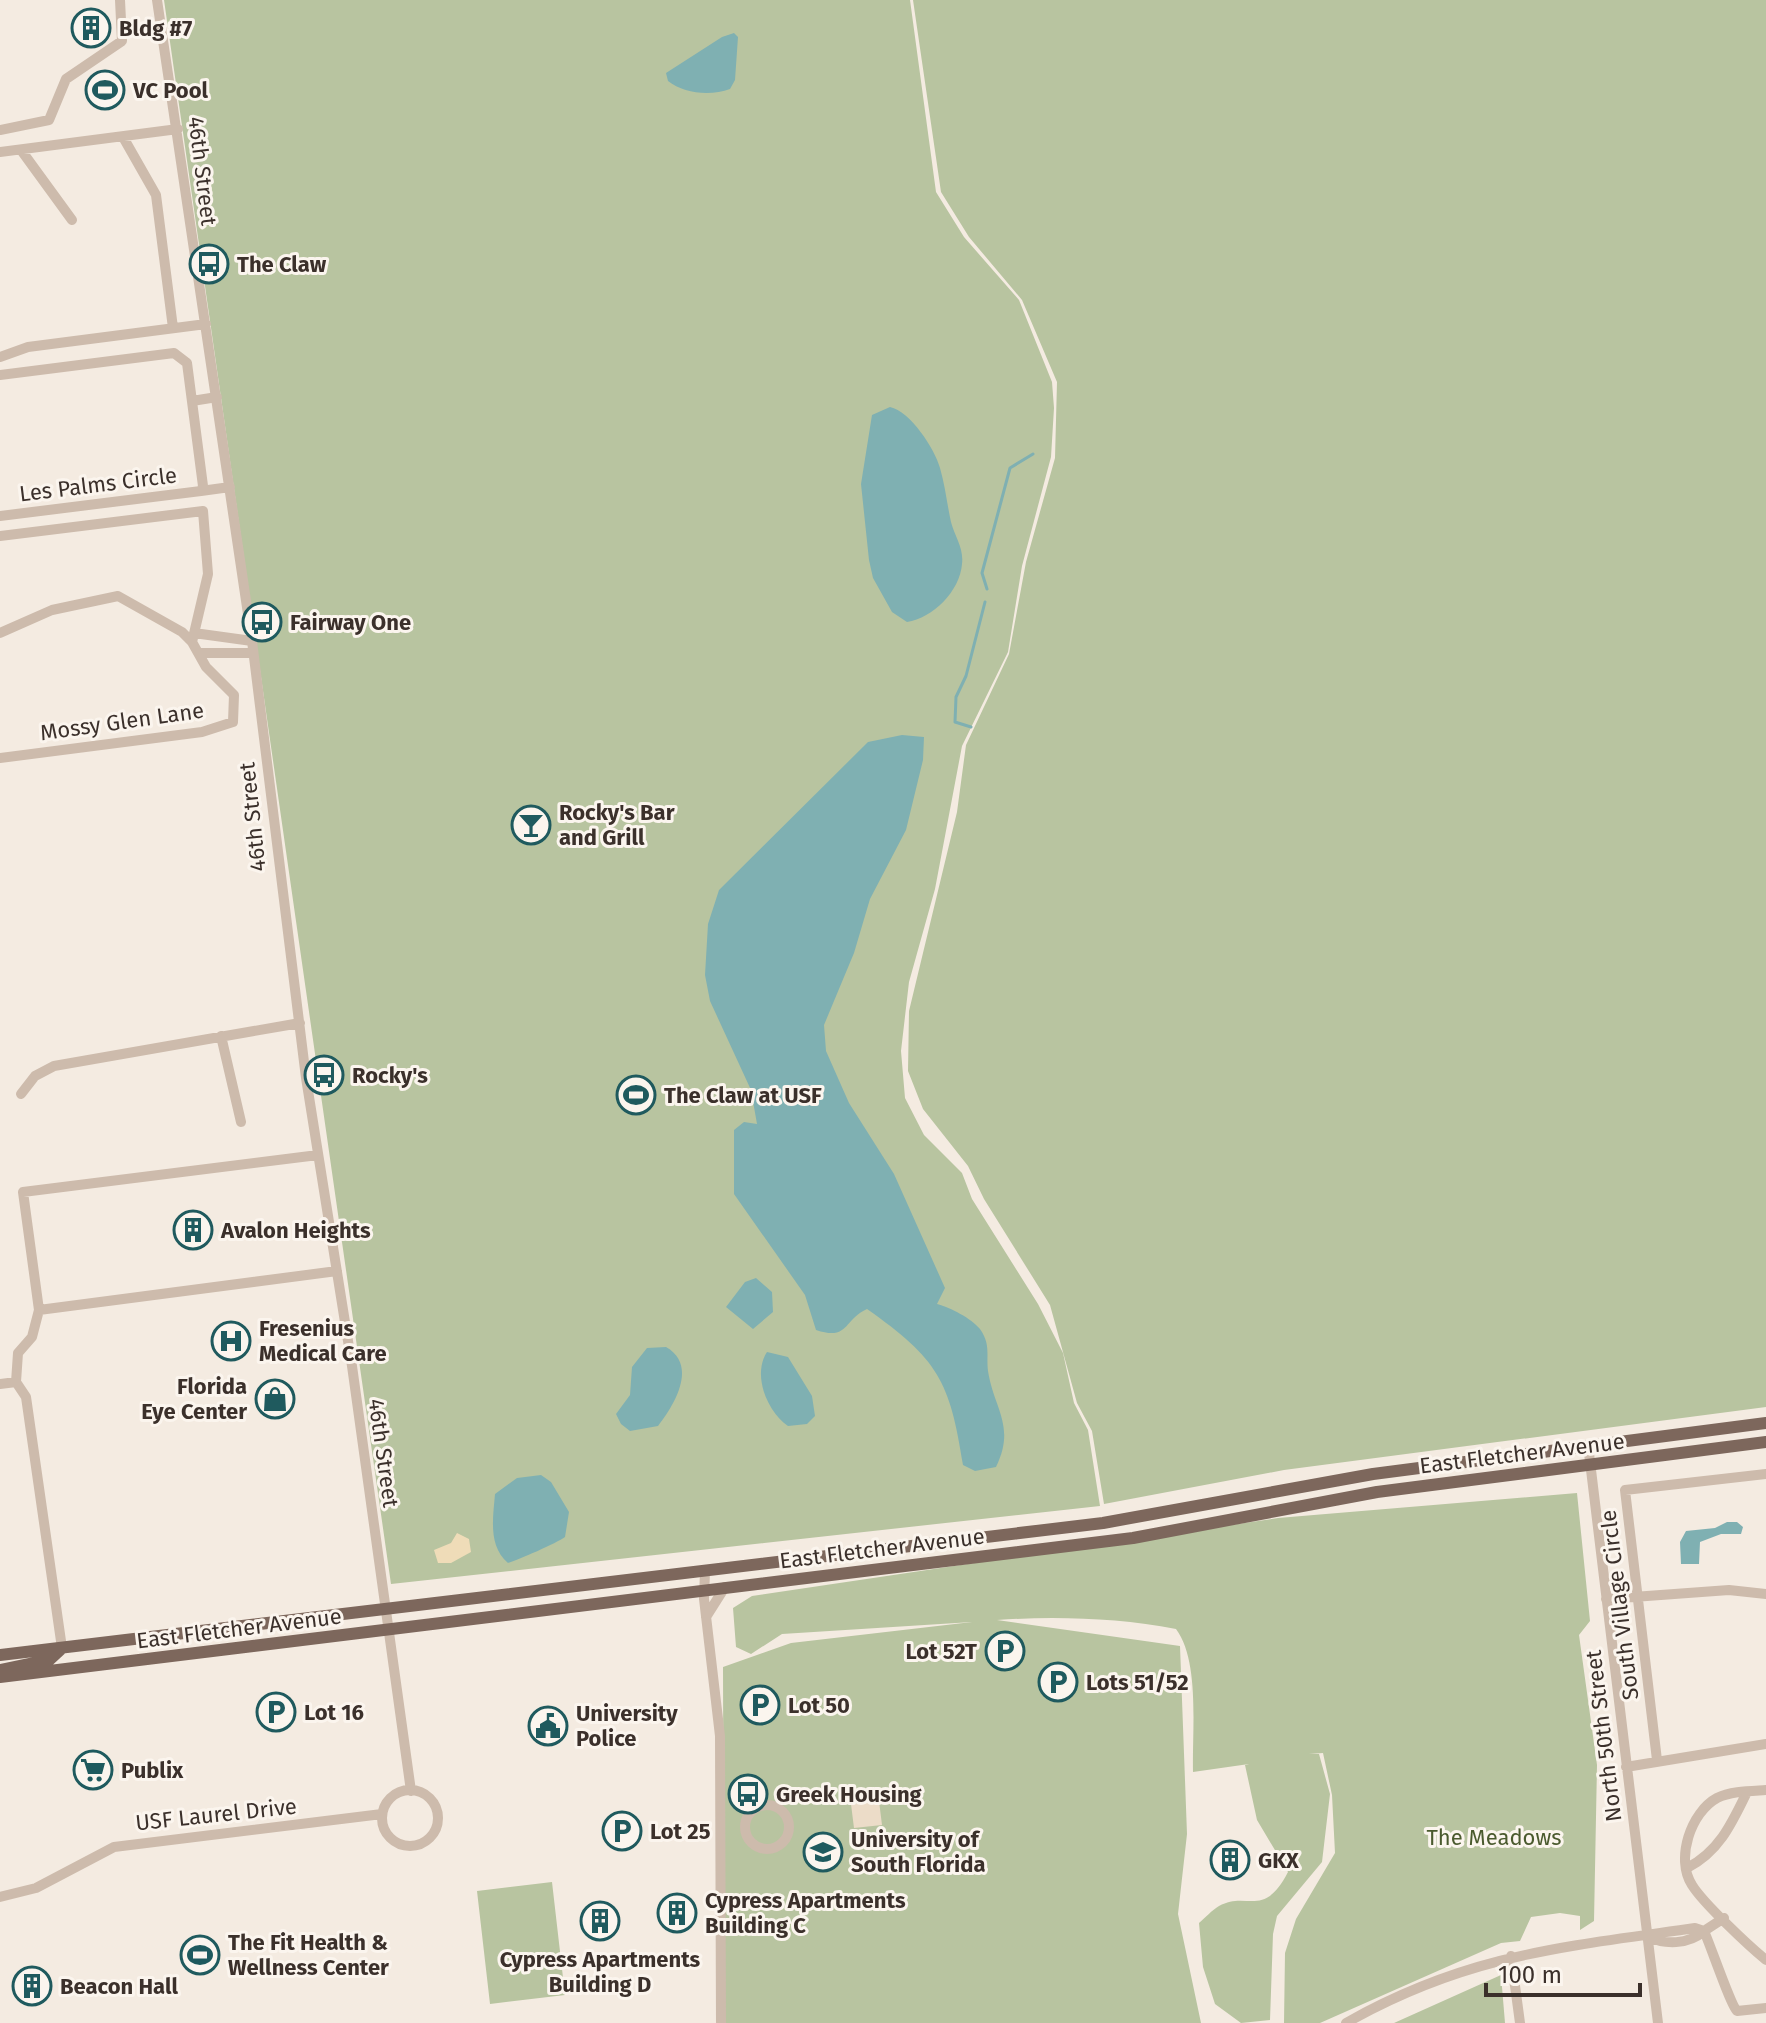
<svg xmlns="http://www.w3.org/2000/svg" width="1766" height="2023" viewBox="0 0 1766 2023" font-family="'Fira Sans',sans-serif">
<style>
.green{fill:#b8c4a0}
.sand{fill:#efdcb8}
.plaza{fill:#ecdcc8}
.water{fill:#7fb0b2}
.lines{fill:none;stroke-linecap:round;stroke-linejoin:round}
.stream{stroke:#7fb0b2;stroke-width:3}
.minor{stroke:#cdbbac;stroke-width:10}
.major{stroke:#7d675c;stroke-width:12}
.labels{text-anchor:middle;stroke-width:6;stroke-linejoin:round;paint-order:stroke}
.poi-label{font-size:22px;font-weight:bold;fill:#3b302b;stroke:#fbf5ee;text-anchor:start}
.street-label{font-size:22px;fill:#3b302b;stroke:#fbf5ee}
.park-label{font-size:22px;fill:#4a5a2e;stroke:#fbf5ee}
</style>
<rect width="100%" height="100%" fill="#f4ebe1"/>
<path class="green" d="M164 0H910L936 192 964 237 1019 300 1052 382 1054 408 1051 457 1022 566 1008 652 962 746 935 889 909 982 901 1051 905 1098 924 1135 962 1173 972 1199 1038 1304 1063 1353 1074 1403 1088 1430 1100 1506 391 1584Z
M913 0H1766V1407L1284 1470 1104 1504 1092 1431 1077 1403 1050 1305 984 1199 968 1166 923 1109 908 1071 909 1011 957 812 966 745 1009 654 1026 562 1055 458 1057 382 1022 300 969 237 941 192Z
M1577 1493 1590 1621 1579 1635 1597 1765 1594 1921 1580 1930V1916L1560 1913 1531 1917 1520 1941 1501 1943 1320 2023H1284L1285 1953 1296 1919 1335 1853 1332 1795 1323 1753 1309 1754H1319L1330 1794 1322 1862 1277 1916 1273 1934 1270 2020 1241 2023 1215 2004 1203 1967 1199 1923C1205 1918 1212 1910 1219 1906 1247 1890 1263 1920 1288 1872L1257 1820 1245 1765 1249 1764 1193 1772C1192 1731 1200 1661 1176 1629 1118 1618 1056 1616 997 1620L1180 1646 1187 1834 1178 1914 1201 2023H724L723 1667 791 1643 972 1622 782 1634 751 1654 736 1647 733 1608 752 1596 1278 1518Z
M552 1882 565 1995 490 2004 477 1891Z
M1501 1975 1505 2023H1394Z"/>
<path class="sand" d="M457 1533 469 1539 471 1552 451 1563H438L434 1550 451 1543Z"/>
<path class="plaza" d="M879 1801 882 1825 854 1828 851 1804Z"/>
<path class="water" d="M734 33 738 37 735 80 730 89C711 96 684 94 668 81L666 73 722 37Z
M890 407C910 411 935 449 940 468 945 485 947 504 951 522 955 537 964 548 962 564 960 591 933 618 907 622L892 612 873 578 869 560 861 484 872 415Z
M902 735 924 737 923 760 906 830 870 899 854 953 824 1025 826 1051 849 1103 894 1174 945 1288 937 1304C951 1308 971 1318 980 1329 991 1345 986 1354 988 1371 994 1409 1016 1426 996 1467L975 1471 963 1465C950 1381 938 1359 867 1309 843 1320 849 1341 816 1330L805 1295 734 1194V1130L744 1122 757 1124 751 1090 710 1001 705 975 708 924 719 890 868 742Z
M756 1278 772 1292 773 1312 753 1329 726 1307 745 1282Z
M666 1347C698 1365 675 1404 658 1426L630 1431 621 1424 616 1414 630 1395 632 1367 647 1348Z
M767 1352 788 1357 812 1396 815 1416 807 1424 788 1426C767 1411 752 1375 767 1352Z
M541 1475 551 1482 569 1512 565 1537C557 1543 518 1560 508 1563 488 1546 493 1518 495 1494L517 1478Z
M1727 1522H1737L1743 1527 1741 1534H1721L1700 1542 1699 1564H1681L1680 1542 1686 1531 1715 1528Z"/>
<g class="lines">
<path class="stream" d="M987 589 982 573 1010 468 1033 454
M971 727 955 722 956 697 966 676 985 602"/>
<path class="minor" d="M157 0 252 641 306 1078 352 1366 411 1791
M0 130 49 120 66 79 122 41 120 0
M123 137 156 195 173 328
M21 150 72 220
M0 152 178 129
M0 357 28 347 206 324
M0 375 174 353 187 363 203 486 201 491 0 516
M192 401 217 397
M201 491 230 487
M0 536 203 511 208 574 192 642 206 667 234 695 233 722 202 732 0 758
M0 633 52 610 118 596 182 632 192 642
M194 633 252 641
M200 653H253
M221 1036 241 1122
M21 1094 35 1076 54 1066 300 1023
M39 1310 23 1192 318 1155
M0 1384 16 1382
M1588 1445 1658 2023
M705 1571 704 1599 720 1736 721 2023
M1606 1599 1729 1590 1766 1594
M706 1617 725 1587
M62 1648 26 1397 16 1382 18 1353 32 1337 39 1310 337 1271
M1657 1760 1625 1490 1766 1474
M1626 1767 1766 1744
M1766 1790C1751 1791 1731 1791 1717 1798 1691 1812 1675 1859 1692 1885 1703 1903 1749 1946 1766 1960
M382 1818a28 28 0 1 1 56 0a28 28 0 1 1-56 0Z
M745 1827a22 22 0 1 1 44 0a22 22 0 1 1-44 0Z
M1687 1868C1719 1852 1732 1823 1747 1792
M0 1897 36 1888 114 1847 382 1814
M1724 1918 1704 1931C1710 1944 1731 2006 1737 2011L1766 2008
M1511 1956 1520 2023
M1346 2023C1466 1955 1562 1947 1695 1928L1704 1931C1688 1945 1665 1945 1646 1936"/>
<path class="major" d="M0 1655 1103 1523 1373 1474 1766 1423
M0 1670 49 1660 62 1648
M0 1677 1133 1538 1377 1492 1766 1442"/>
</g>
<defs>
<g id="building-ring" transform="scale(2)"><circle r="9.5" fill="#fbf5ee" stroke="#1f5a5e" stroke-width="1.5"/><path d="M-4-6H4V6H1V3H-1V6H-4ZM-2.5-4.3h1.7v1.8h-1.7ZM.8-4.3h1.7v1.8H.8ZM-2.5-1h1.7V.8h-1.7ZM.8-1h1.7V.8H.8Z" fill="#1f5a5e"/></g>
<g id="stadium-ring" transform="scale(2)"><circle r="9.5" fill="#fbf5ee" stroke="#1f5a5e" stroke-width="1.5"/><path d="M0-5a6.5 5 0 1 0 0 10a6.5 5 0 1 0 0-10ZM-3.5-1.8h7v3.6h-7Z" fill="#1f5a5e"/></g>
<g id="bus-ring" transform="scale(2)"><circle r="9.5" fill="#fbf5ee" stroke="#1f5a5e" stroke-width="1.5"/><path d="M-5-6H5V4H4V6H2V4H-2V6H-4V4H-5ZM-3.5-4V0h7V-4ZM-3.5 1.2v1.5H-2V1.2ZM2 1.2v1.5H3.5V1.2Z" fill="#1f5a5e"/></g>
<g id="bar-ring" transform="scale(2)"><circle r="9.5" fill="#fbf5ee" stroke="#1f5a5e" stroke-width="1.5"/><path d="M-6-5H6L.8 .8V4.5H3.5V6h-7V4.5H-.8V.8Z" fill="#1f5a5e"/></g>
<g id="hospital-ring" transform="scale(2)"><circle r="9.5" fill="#fbf5ee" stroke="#1f5a5e" stroke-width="1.5"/><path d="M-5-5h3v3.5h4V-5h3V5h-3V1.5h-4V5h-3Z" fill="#1f5a5e"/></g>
<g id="shop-ring" transform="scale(2)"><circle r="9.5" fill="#fbf5ee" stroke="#1f5a5e" stroke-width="1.5"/><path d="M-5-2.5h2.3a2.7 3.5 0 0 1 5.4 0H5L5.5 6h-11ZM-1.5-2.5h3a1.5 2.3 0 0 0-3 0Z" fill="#1f5a5e"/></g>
<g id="parking-ring" transform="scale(2)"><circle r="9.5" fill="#fbf5ee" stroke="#1f5a5e" stroke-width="1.5"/><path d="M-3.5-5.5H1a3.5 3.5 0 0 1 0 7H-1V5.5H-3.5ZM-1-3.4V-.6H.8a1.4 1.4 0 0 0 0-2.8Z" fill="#1f5a5e"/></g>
<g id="civic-ring" transform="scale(2)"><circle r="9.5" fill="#fbf5ee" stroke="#1f5a5e" stroke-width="1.5"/><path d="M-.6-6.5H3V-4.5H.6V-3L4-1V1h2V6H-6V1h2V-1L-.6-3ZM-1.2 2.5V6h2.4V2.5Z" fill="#1f5a5e"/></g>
<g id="supermarket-ring" transform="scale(2)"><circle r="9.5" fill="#fbf5ee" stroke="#1f5a5e" stroke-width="1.5"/><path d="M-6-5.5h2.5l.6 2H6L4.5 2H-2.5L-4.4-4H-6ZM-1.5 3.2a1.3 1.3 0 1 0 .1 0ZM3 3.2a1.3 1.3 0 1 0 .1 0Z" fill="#1f5a5e"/></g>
<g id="university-ring" transform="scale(2)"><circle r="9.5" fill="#fbf5ee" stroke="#1f5a5e" stroke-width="1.5"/><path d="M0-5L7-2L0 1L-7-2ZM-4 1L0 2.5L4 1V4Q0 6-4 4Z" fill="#1f5a5e"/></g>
</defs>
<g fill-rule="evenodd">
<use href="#building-ring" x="91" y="28"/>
<use href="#stadium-ring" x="105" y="90"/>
<use href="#bus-ring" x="209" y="264"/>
<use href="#bus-ring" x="262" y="622"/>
<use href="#bar-ring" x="531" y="825"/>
<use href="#bus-ring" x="324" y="1075"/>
<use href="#stadium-ring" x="636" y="1095"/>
<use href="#building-ring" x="193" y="1230"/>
<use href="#hospital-ring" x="231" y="1341"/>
<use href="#shop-ring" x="275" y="1399"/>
<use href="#parking-ring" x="1005" y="1651"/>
<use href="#parking-ring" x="1058" y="1682"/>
<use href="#parking-ring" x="760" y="1705"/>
<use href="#parking-ring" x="276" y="1712"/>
<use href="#civic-ring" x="548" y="1726"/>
<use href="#supermarket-ring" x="93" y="1770"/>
<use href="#bus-ring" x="748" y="1794"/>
<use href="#parking-ring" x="622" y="1831"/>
<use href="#university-ring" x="823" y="1852"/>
<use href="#building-ring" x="1230" y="1860"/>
<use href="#building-ring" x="677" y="1913"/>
<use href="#building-ring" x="600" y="1921"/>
<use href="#stadium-ring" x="200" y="1955"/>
<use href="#building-ring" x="32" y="1986"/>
</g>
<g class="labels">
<g class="poi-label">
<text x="119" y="36">Bldg #7</text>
<text x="133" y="98">VC Pool</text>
<text x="237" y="272">The Claw</text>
<text x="290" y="630">Fairway One</text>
<text x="559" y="820">Rocky's Bar<tspan x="559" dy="25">and Grill</tspan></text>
<text x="352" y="1083">Rocky's</text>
<text x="664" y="1103">The Claw at USF</text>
<text x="221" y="1238">Avalon Heights</text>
<text x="259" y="1336">Fresenius<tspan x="259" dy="25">Medical Care</tspan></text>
<text x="247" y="1394" text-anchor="end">Florida<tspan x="247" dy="25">Eye Center</tspan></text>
<text x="977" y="1659" text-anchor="end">Lot 52T</text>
<text x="1086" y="1690">Lots 51/52</text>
<text x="788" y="1713">Lot 50</text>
<text x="304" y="1720">Lot 16</text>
<text x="576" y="1721">University<tspan x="576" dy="25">Police</tspan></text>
<text x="121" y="1778">Publix</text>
<text x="776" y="1802">Greek Housing</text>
<text x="650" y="1839">Lot 25</text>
<text x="851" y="1847">University of<tspan x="851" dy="25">South Florida</tspan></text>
<text x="1258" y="1868">GKX</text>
<text x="705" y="1908">Cypress Apartments<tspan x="705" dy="25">Building C</tspan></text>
<text x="228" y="1950">The Fit Health &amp;<tspan x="228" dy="25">Wellness Center</tspan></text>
<text x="600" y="1967" text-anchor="middle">Cypress Apartments<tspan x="600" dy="25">Building D</tspan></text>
<text x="60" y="1994">Beacon Hall</text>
</g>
<g class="street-label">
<text transform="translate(203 171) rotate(83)" y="8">46th Street</text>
<text transform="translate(98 484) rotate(-7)" y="8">Les Palms Circle</text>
<text transform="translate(122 721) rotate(-8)" y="8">Mossy Glen Lane</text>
<text transform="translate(252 817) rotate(-96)" y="8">46th Street</text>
<text transform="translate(384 1453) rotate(82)" y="8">46th Street</text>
<text transform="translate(1522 1453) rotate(-7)" y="8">East Fletcher Avenue</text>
<text transform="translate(882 1548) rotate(-7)" y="8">East Fletcher Avenue</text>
<text transform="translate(1619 1605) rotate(-97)" y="8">South Village Circle</text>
<text transform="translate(239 1628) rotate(-7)" y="8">East Fletcher Avenue</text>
<text transform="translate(1603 1736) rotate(-97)" y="8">North 50th Street</text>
<text transform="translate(216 1814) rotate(-6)" y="8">USF Laurel Drive</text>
</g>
<g class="park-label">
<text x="1494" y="1845">The Meadows</text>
</g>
</g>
<path d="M1486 1983v12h154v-12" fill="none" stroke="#3b302b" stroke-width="4"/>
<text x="1498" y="1983" font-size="24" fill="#3b302b" stroke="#fbf5ee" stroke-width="6" paint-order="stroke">100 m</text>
</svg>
